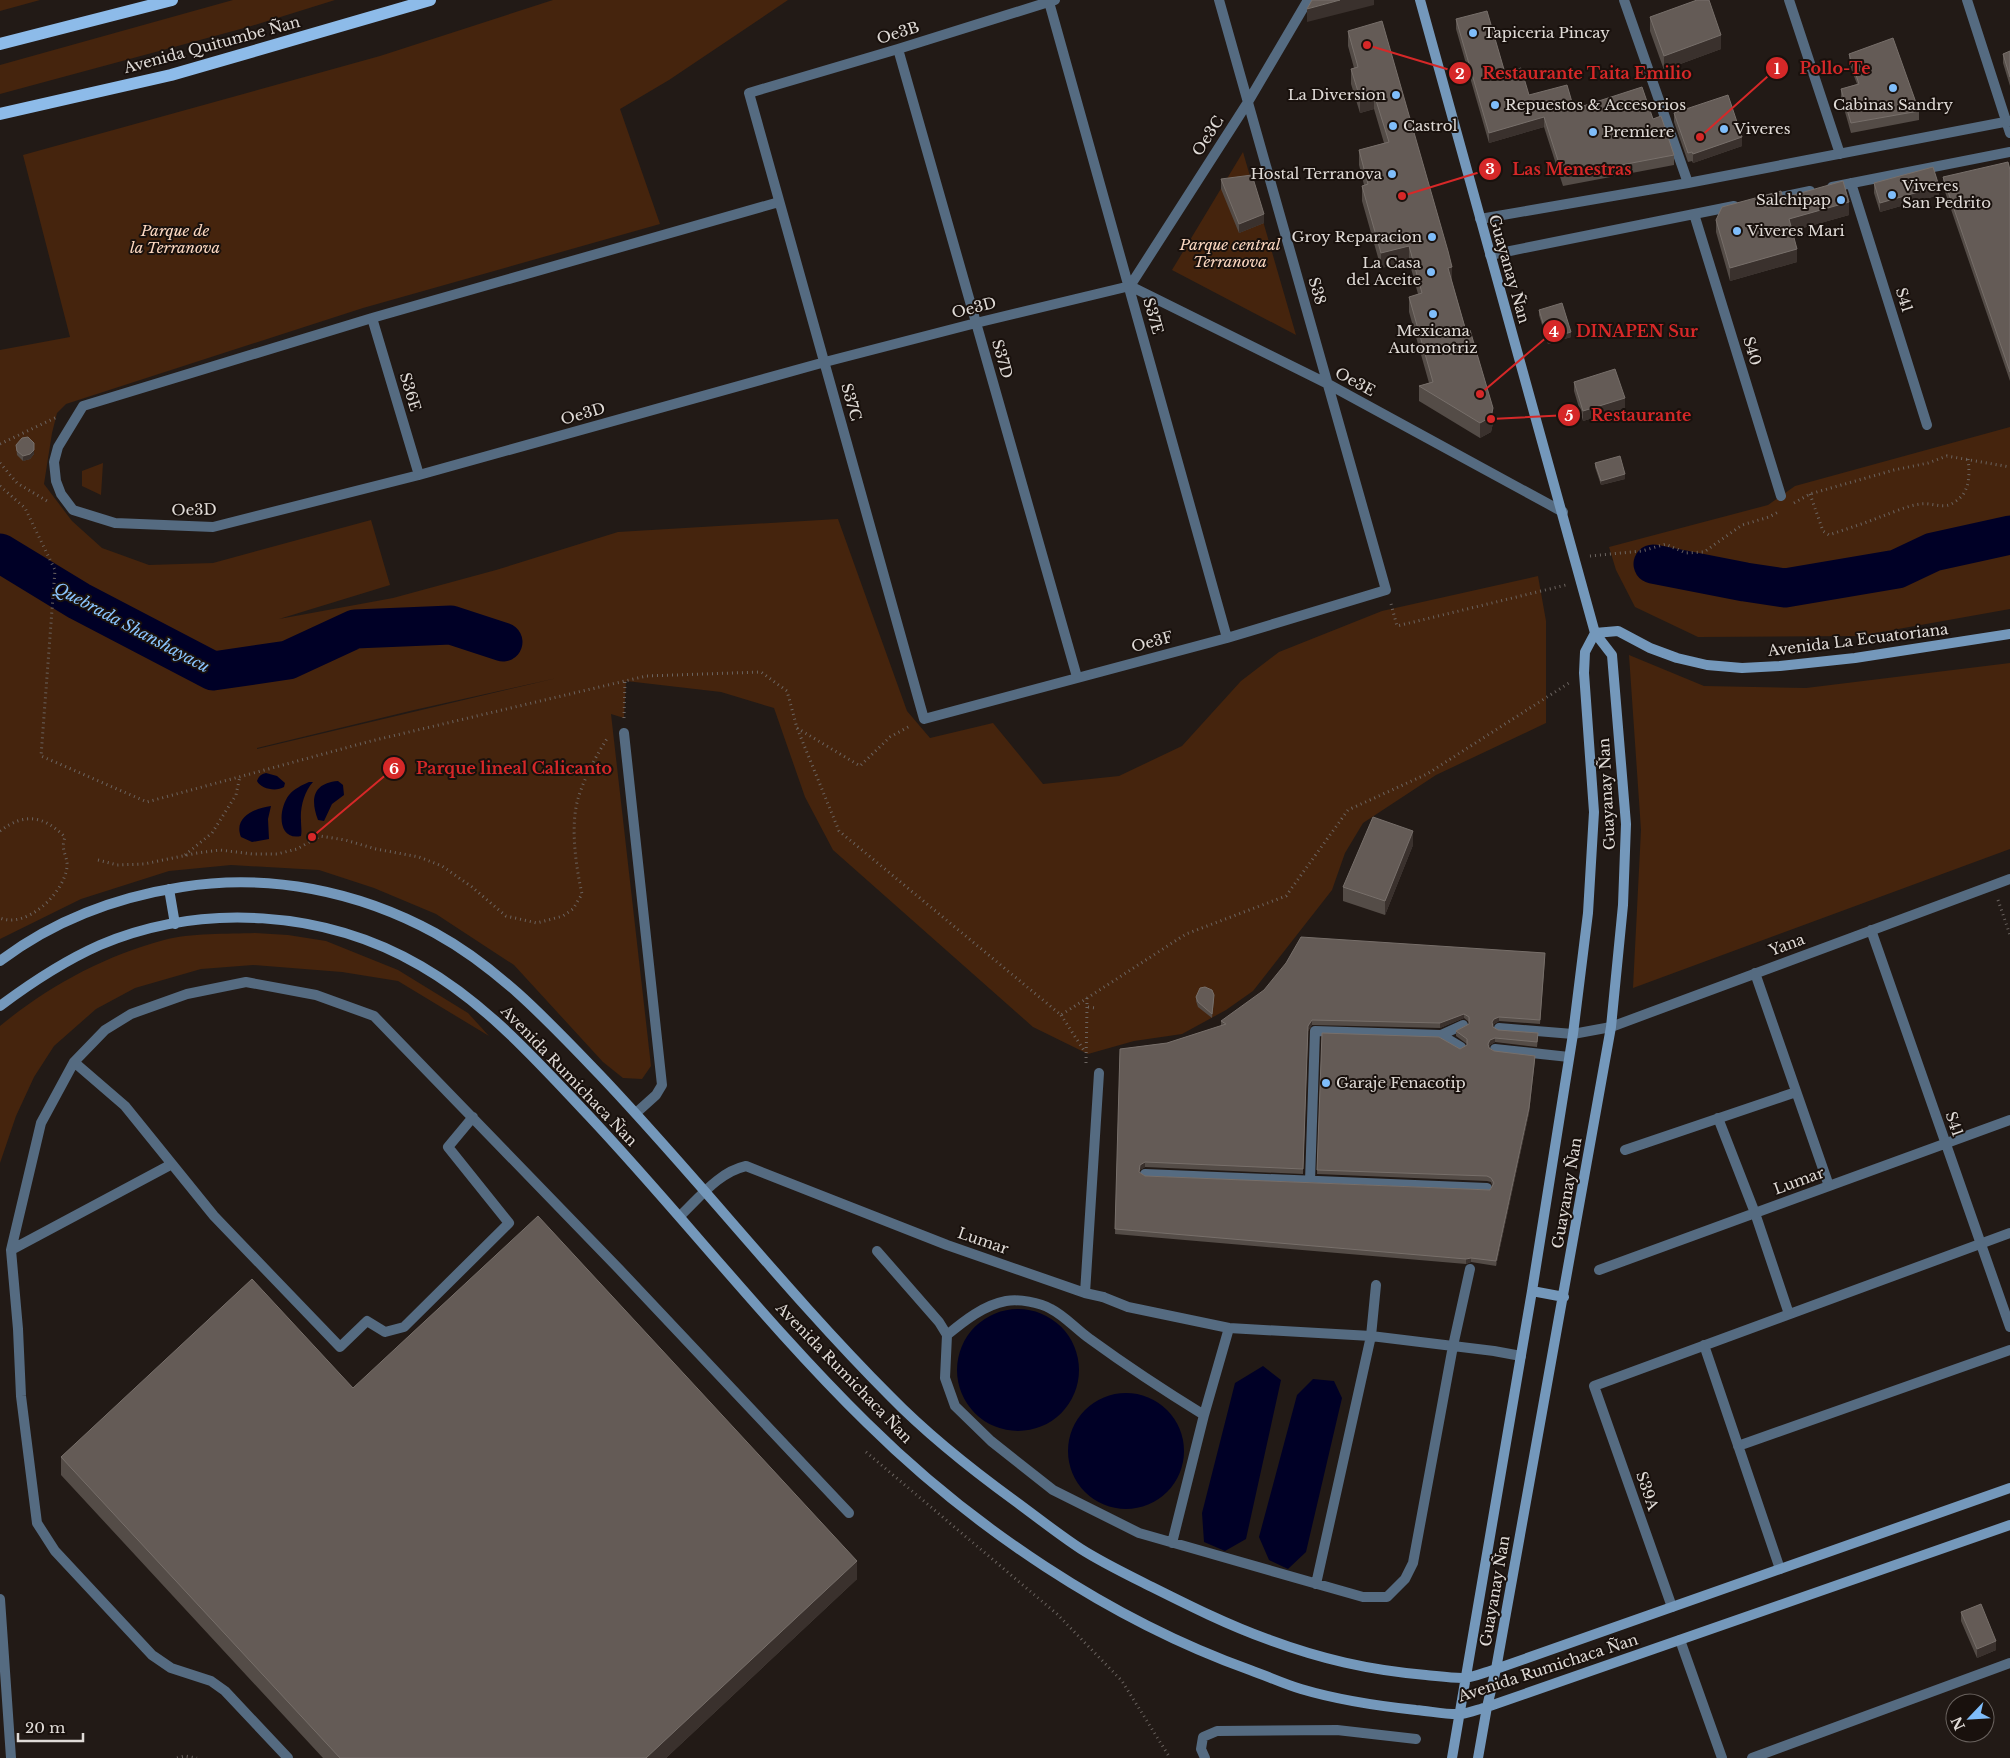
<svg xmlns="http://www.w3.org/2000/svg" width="2010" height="1758" viewBox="0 0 2010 1758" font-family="'Libre Baskerville',serif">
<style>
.green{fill:#45240d;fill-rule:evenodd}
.water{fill:#000026}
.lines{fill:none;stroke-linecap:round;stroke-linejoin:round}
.river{stroke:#000026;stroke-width:39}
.path{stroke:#6b6460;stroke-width:3;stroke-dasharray:1 4;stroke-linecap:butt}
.lane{stroke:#556b81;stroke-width:10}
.street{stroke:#556b81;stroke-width:10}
.secondary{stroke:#7498bb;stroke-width:10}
.primary{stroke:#8dbbe9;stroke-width:12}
.wall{fill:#544c47;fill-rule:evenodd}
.shaded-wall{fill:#3a312d}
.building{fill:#645b56;stroke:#776f6a;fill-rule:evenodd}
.poi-dot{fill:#7fbdfa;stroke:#19110d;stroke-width:2}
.labels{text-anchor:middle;stroke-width:4;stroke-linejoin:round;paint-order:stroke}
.street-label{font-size:15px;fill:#e0dbd7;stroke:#19110d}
.poi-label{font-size:15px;fill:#e0dbd7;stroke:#19110d;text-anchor:start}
.park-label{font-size:15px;font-style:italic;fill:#fcd8c1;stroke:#19110d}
.water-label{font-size:16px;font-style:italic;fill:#8bc5fe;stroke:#19110d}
.leader{fill:none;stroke:#d62828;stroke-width:2}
.callout-dot{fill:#d62828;stroke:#19110d;stroke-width:2}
.mark-label{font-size:15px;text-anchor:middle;font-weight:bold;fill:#fff}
.callout-label{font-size:16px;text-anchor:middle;font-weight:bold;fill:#d62828;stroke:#19110d;stroke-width:4;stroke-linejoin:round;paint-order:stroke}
</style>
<rect width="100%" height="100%" fill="#221a16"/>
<path class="green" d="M0 0H40L0 11Z
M233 0H335L248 27 0 94V65Z
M553 0H788L669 80 620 109 660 224 363 308 66 404 57 413 52 433 44 484 72 521 102 548 149 565 213 563 371 520 390 585 279 619 393 598 496 570 618 532 838 519 907 711 930 738 993 723 1043 784 1119 776 1182 746 1241 681 1279 652 1382 611 1538 576 1546 621V723L1436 775 1363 823 1345 853 1332 890 1253 991 1226 1010 1182 1034 1134 1041 1088 1054 1033 1027 833 850 805 797 774 708 721 692 626 681 624 718 611 714 651 1066 642 1079 623 1078 603 1062 514 965 436 914 374 888 319 870 231 865 169 871 81 899 0 939V350L70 337 23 155 380 56ZM557 678 257 749V748L414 710Z
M1243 152 1296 335 1172 270Z
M2010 427V609L1859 636 1698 637 1635 607 1616 570 1609 547 1768 505 1795 486Z
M103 463 101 495 82 486V471Z
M1629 655 1704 686 1806 688 2010 663V849L1633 988 1641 830Z
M255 933 288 935 326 941 398 970 468 1013 489 1036 398 981 342 972 253 965 201 969 135 988 96 1009 54 1046 34 1077 16 1116 0 1163V1026C47 987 104 956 164 940 190 933 227 934 255 933Z"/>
<path class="water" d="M266 773 277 776 285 783 284 787C276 792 261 789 257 781 259 776 261 774 266 773Z
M338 781 343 785 344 795 332 804 324 821 318 820C310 799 313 783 338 781Z
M309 782H313C304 792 300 808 301 820 301 826 302 831 301 836 277 841 278 809 289 795 294 789 302 785 309 782Z
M271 806 268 819 269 839 252 842 241 837C233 817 255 808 271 806Z
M957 1370a61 61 0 1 1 122 0a61 61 0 1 1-122 0Z
M1263 1366 1281 1380 1246 1539 1225 1551 1204 1542 1202 1513 1235 1383Z
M1313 1379 1334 1381 1342 1398 1306 1552 1288 1569 1269 1560 1259 1537 1297 1395Z
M1068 1451a58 58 0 1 1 116 0a58 58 0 1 1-116 0Z"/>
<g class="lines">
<path class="river" d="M0 553 79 601 213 671 288 660 355 629 451 625 503 642
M1653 564 1745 582 1785 588 1897 569 1933 552 2010 535"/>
<path class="path" d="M0 444 57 417
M0 463 17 483 47 501
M0 486 25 508 55 570 41 756 147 802 371 741 646 676 761 672 787 691 797 728 839 831 1061 1015 1186 934 1286 896 1348 810 1427 774 1569 683
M1810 494 1823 531 1829 535C1846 529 1863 524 1880 517 1892 513 1906 506 1920 504 1933 502 1944 511 1956 501 1970 492 1970 474 1968 459
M1794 503 1810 494 1894 470 1928 463 1947 456 2010 467
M1590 556 1642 551 1666 544C1672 548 1679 549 1685 553L1704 552 1742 525 1769 517 1780 511
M1391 604 1397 626 1566 585
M624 718 625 681
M797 728 860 766 890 737 910 726
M0 831C25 812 44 816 65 837 60 851 68 855 67 867 64 893 27 929 0 918
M185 855 212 833 236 795 240 776
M98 860 117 865 144 864 197 853 220 850 252 854H277L297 849 320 836 345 840 376 849 419 857 442 866 472 887 506 916 537 923 563 916 573 909 582 894C576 867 570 826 578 799 584 778 596 756 608 737
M1998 900 2010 935
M1087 998V1007L1096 1008
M1061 1015 1085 1052
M1086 1063 1087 1007
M866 1452 1057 1614 1122 1681 1170 1758
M177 1758 185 1756 197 1758"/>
<path class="lane" d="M1499 1028 1573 1034
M1441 1035 1461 1047
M1495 1049 1569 1057
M74 1062 125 1106 214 1216 340 1347 367 1321 385 1332 404 1327 509 1223 448 1147 473 1117
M1145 1174 1487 1188
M1310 1181 1315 1031 1441 1035 1463 1025
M11 1250 172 1164
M877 1251 939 1322 947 1335 945 1378 955 1406 991 1441 1053 1490 1139 1533 1363 1597H1387L1405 1579 1413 1563 1453 1346 1470 1269
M1103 1297 1128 1307 1229 1328 1371 1336 1494 1351 1521 1356
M947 1335C964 1321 984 1305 1006 1301 1019 1299 1039 1302 1051 1309 1065 1316 1077 1330 1090 1339 1127 1366 1165 1391 1204 1415
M1172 1543 1204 1415 1229 1328
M1316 1584 1371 1336 1376 1285
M288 1758 225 1691 211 1681 171 1668 152 1655 55 1551 37 1523 21 1396 18 1329 11 1250 41 1123 74 1062 105 1030 131 1014 187 994 246 982 316 995 374 1016 619 1269 849 1513
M1205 1758 1201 1749 1203 1737 1217 1731 1337 1730 1416 1739"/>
<path class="street" d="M1055 0 898 49 749 93 924 719 1227 638 1386 590 1219 0
M1624 0 1688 183
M1789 0 1840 154
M1967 0 2010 133
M1049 2 1227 638
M898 49 1077 677
M1851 183 1927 425
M1832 187 2010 152
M1771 199 1810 191
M779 202 372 318 83 406 58 447 54 462 56 481 61 494 73 510 115 523 213 527 419 475 825 362 976 323 1130 286
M1694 214 1781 496
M1480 219 1688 183 2010 121
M1490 255 1734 206
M1130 286 1328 384 1563 512
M1130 286 1248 102 1308 0
M372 318 419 475
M624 733 662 1085 656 1095 636 1113
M1871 930 2010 1327
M1755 973 1829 1186
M1573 1034 1611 1027 2010 879
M1718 1118 1755 1213 1789 1314
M1625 1150 1796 1092
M680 1216C700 1197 719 1172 746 1166L947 1245 1085 1293 1099 1073
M1599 1270 2010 1120
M1085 1293 1103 1297
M1704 1345 1780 1569
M1738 1446 2010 1350
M0 1599 11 1758
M1672 1607 1594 1386 2010 1233
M1680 1640 1722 1758
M1752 1758 2010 1663"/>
<path class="secondary" d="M1420 0 1595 633 1612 655 1626 824 1623 905 1611 1027 1496 1669 1487 1707 1478 1758
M1595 633 1618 631 1650 648 1677 658 1707 665 1742 668 1780 666 1855 658 2010 634
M169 889 175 924
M0 961C53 921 117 897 182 887 269 873 358 891 435 933 499 968 549 1022 599 1074 699 1179 788 1294 890 1396 928 1435 971 1469 1015 1501 1037 1517 1058 1534 1081 1549 1103 1563 1128 1575 1152 1587 1190 1606 1228 1625 1267 1639 1321 1659 1368 1670 1426 1675 1437 1676 1450 1678 1462 1678 1473 1678 1485 1672 1496 1669L2010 1488
M0 1006C32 982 64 961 100 945 202 902 325 910 421 966 487 1004 537 1061 589 1116 683 1216 768 1326 867 1423 972 1527 1110 1620 1250 1670 1267 1676 1284 1684 1301 1689 1338 1700 1378 1706 1416 1710 1430 1711 1447 1715 1461 1714 1469 1713 1479 1709 1487 1707L2010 1525
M1532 1291 1564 1297
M1452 1758 1532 1291 1573 1034 1588 913 1594 812 1584 673 1585 652 1595 633"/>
<path class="primary" d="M0 44 172 0
M0 114 171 75 430 0"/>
</g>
<path class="wall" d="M1650 17 1721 49 1664 70 1650 31Z
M1456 19 1505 73 1529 95 1574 109 1653 119 1674 155V165L1563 186 1544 127 1489 143 1456 29Z
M1348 31 1452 282 1493 423 1491 432 1480 438 1419 401V386L1429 383 1409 312V297L1418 294 1409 261 1381 268 1362 201V186L1364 185 1359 165V150L1384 143 1374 109 1360 113 1351 84V69L1354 68 1348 46Z
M2010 51V86L2003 63V54Z
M1849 54 1919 111V120L1851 133 1841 98V89L1857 84 1849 63Z
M1674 113 1742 146 1693 163 1692 161 1688 162 1674 122Z
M2010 170V381L1943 186V177Z
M1221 179 1264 223 1239 233 1221 189Z
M1874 183 1939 195 1880 212 1874 193Z
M1783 198 1849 215 1792 231 1797 262 1730 281 1716 232V220Z
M1539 310 1571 337 1548 344 1539 315Z
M1574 382 1625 408 1583 421 1574 391Z
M34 443V454L30 459 23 461 17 455 16 445Z
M1595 463 1625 479 1601 485 1595 467Z
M1413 845 1385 915 1343 901V887Z
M1545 958 1540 1024 1499 1021 1494 1024 1493 1026V1027L1498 1030 1538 1038 1537 1047 1495 1042 1490 1045 1489 1047 1494 1051 1535 1060 1529 1113 1496 1266 1471 1262 1466 1264 1115 1234 1120 1049 1167 1043 1221 1026V1021ZM1464 1018 1469 1022V1024L1456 1031V1036L1467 1044V1045L1460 1049 1322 1033 1317 1174 1487 1181 1491 1182 1492 1185 1490 1190 1145 1176 1139 1172 1140 1170 1145 1167 1303 1174 1308 1031 1312 1025 1440 1028Z
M1196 997 1214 999 1212 1018 1198 1007 1196 1001Z
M353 1388 857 1579 666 1758H323L61 1475V1457Z
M1961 1612 1996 1650 1977 1658 1961 1621Z"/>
<path class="shaded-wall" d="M1340 0H1374V5L1307 22V9Z
M1721 35V49L1664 70V56Z
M1374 94V109L1360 113V98Z
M1544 117V127L1489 143V133Z
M1742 137V146L1693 163V154Z
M1939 186V195L1880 212V203Z
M1849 202V215L1789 232V219Z
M1264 214V223L1239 233V224Z
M1409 246V261L1381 268V253Z
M1797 249V262L1730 281V268Z
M1452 267V282L1448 268Z
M1571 332V337L1548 344V339Z
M1625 398V408L1583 421V411Z
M1493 408V423L1491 432 1480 438V423Z
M34 450V454L30 459 23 461V456Z
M1625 474V479L1601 485V481Z
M1413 831V845L1385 915V901Z
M1464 1014V1018L1440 1028V1023Z
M1499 1017V1021L1494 1024 1492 1027V1022L1494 1019Z
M1312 1020V1025L1308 1031 1303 1174 1308 1026Z
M1495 1038V1042L1490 1045 1488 1049V1044L1490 1040Z
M1535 1056 1529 1113 1496 1266V1261Z
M1145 1162V1167L1140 1170 1139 1177 1140 1165Z
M1471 1258V1262L1466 1264V1259Z
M857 1561V1579L666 1758H646Z
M1996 1641V1650L1977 1658V1649Z"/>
<path class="building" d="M1312 0H1340L1307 9Z
M1697 0H1709L1721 35 1664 56 1650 17Z
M1487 11 1505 73 1521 68 1529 95 1567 85 1574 109 1642 87 1653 119 1661 116 1674 155 1563 176 1544 117 1489 133 1456 19Z
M1382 21 1448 251 1452 267 1448 268 1466 331 1470 330 1493 408 1491 417 1480 423 1419 386 1433 382 1409 297 1422 293 1409 246 1381 253 1362 186 1368 184 1359 150 1389 142 1374 94 1360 98 1351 69 1358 67 1348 31Z
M1893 38 1919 111 1851 123 1841 89 1859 84 1849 54Z
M2010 51V77L2003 54Z
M1728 95 1742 137 1693 154 1692 152 1688 153 1674 113Z
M2008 162 2010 170V372L1943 177Z
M1933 167 1939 186 1880 203 1874 183Z
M1252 175 1264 214 1239 224 1221 179Z
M1843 181 1849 202 1789 219 1797 249 1730 268 1716 220 1722 207 1781 191 1783 198Z
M1562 303 1571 332 1548 339 1539 310Z
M1615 369 1625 398 1583 411 1574 382Z
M28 437 34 443V450L30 454 23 456 17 451 16 445 22 438Z
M1620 456 1625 474 1601 481 1595 463Z
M1373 817 1413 831 1385 901 1343 887Z
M1301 937 1545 953 1540 1020 1499 1017 1494 1019 1492 1022 1493 1027 1498 1030 1538 1033 1537 1042 1495 1038 1490 1040 1488 1044 1489 1048 1494 1051 1535 1056 1529 1108 1496 1261 1471 1258 1466 1259 1115 1229 1120 1049 1167 1043 1226 1024 1221 1021 1264 990 1286 963ZM1464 1014 1469 1017V1024L1456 1031 1467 1039V1045L1460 1049 1439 1037 1322 1033 1317 1170 1487 1176 1491 1178 1494 1183 1490 1190 1145 1176 1139 1172 1140 1165 1145 1162 1303 1169 1308 1026 1312 1020 1440 1023Z
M1205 987 1212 990 1214 995 1212 1014 1198 1002 1196 997 1200 988Z
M538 1216 857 1561 646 1758H340L61 1457 252 1279 353 1388Z
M1981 1604 1996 1641 1977 1649 1961 1612Z"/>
<g class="poi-dot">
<circle cx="1473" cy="33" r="5"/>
<circle cx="1893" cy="88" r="5"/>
<circle cx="1396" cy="95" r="5"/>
<circle cx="1495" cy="105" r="5"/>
<circle cx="1393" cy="126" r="5"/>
<circle cx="1724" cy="129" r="5"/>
<circle cx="1593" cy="132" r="5"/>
<circle cx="1392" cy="174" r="5"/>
<circle cx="1892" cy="195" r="5"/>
<circle cx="1841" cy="200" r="5"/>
<circle cx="1737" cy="231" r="5"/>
<circle cx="1432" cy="237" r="5"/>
<circle cx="1431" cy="272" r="5"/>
<circle cx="1433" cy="314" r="5"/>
<circle cx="1326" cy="1083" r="5"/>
</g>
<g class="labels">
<g class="street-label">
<text transform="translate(898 33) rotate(-17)" y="5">Oe3B</text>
<text transform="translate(212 45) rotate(-15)" y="5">Avenida Quitumbe Ñan</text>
<text transform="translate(1208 136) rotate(-57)" y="5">Oe3C</text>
<text transform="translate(1509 269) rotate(74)" y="5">Guayanay Ñan</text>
<text transform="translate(1317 291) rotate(74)" y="5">S38</text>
<text transform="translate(1904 300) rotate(73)" y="5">S41</text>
<text transform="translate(974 308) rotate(-14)" y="5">Oe3D</text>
<text transform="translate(1153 316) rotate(74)" y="5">S37E</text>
<text transform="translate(1752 351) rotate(73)" y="5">S40</text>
<text transform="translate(1002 359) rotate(74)" y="5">S37D</text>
<text transform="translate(1355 382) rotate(28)" y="5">Oe3E</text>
<text transform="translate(410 392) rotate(73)" y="5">S36E</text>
<text transform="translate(851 402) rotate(74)" y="5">S37C</text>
<text transform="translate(583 414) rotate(-16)" y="5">Oe3D</text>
<text transform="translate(194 510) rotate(-1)" y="5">Oe3D</text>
<text transform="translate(1858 640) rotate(-7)" y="5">Avenida La Ecuatoriana</text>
<text transform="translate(1152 642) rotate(-15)" y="5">Oe3F</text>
<text transform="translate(1607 794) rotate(-93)" y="5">Guayanay Ñan</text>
<text transform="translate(1787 945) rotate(-20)" y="5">Yana</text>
<text transform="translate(569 1076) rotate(46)" y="5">Avenida Rumichaca Ñan</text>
<text transform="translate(1954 1124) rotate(71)" y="5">S41</text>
<text transform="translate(1799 1181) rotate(-20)" y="5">Lumar</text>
<text transform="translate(1567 1193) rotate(-80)" y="5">Guayanay Ñan</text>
<text transform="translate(983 1241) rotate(19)" y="5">Lumar</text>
<text transform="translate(844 1373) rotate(46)" y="5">Avenida Rumichaca Ñan</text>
<text transform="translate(1647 1491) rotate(71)" y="5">S39A</text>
<text transform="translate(1495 1591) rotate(-80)" y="5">Guayanay Ñan</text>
<text transform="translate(1548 1668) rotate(-18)" y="5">Avenida Rumichaca Ñan</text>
</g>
<g class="poi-label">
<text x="1483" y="38">Tapiceria Pincay</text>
<text x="1386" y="100" text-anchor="end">La Diversion</text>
<text x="1505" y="110">Repuestos &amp; Accesorios</text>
<text x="1893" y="110" text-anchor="middle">Cabinas Sandry</text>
<text x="1403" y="131">Castrol</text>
<text x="1734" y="134">Viveres</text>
<text x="1603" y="137">Premiere</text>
<text x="1382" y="179" text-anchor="end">Hostal Terranova</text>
<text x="1902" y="191">Viveres<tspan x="1902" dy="17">San Pedrito</tspan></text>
<text x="1831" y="205" text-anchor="end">Salchipap</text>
<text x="1747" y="236">Viveres Mari</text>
<text x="1422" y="242" text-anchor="end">Groy Reparacion</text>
<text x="1421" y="268" text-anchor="end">La Casa<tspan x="1421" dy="17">del Aceite</tspan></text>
<text x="1433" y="336" text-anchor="middle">Mexicana<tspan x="1433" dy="17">Automotriz</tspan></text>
<text x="1336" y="1088">Garaje Fenacotip</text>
</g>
<g class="park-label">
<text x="175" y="236">Parque de<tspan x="175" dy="17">la Terranova</tspan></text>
<text x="1230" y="250">Parque central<tspan x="1230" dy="17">Terranova</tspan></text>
</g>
<g class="water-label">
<text transform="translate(132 627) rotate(28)" y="6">Quebrada Shanshayacu</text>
</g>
</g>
<path class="leader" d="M1700 137L1777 68M1367 45L1460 73M1402 196L1490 169M1480 394L1554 331M1491 419L1569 415M312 837L394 768"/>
<g class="callout-dot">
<circle cx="1700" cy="137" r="5"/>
<circle cx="1367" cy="45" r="5"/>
<circle cx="1402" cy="196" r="5"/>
<circle cx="1480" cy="394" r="5"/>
<circle cx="1491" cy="419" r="5"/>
<circle cx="312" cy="837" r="5"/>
<circle cx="1777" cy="68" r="12"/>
<circle cx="1460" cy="73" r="12"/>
<circle cx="1490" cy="169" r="12"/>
<circle cx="1554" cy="331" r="12"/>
<circle cx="1569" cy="415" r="12"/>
<circle cx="394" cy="768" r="12"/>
</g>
<g class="mark-label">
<text x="1777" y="74">1</text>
<text x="1460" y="79">2</text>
<text x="1490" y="174">3</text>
<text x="1554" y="337">4</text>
<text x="1569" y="421">5</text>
<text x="394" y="774">6</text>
</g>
<g class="callout-label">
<text x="1835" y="74">Pollo-Te</text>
<text x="1587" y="79">Restaurante Taita Emilio</text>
<text x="1572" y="175">Las Menestras</text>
<text x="1637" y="337">DINAPEN Sur</text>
<text x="1641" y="421">Restaurante</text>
<text x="514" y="774">Parque lineal Calicanto</text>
</g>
<g transform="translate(1970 1718) rotate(245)"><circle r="24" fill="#19110d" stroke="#69625e"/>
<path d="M0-4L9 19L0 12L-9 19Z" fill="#7fbdfa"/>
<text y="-8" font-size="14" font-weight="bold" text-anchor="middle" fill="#e0dbd7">N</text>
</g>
<path d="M18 1733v8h65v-8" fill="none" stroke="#e0dbd7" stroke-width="2.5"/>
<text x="25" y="1733" font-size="15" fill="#e0dbd7" stroke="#19110d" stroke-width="4" paint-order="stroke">20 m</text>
</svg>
